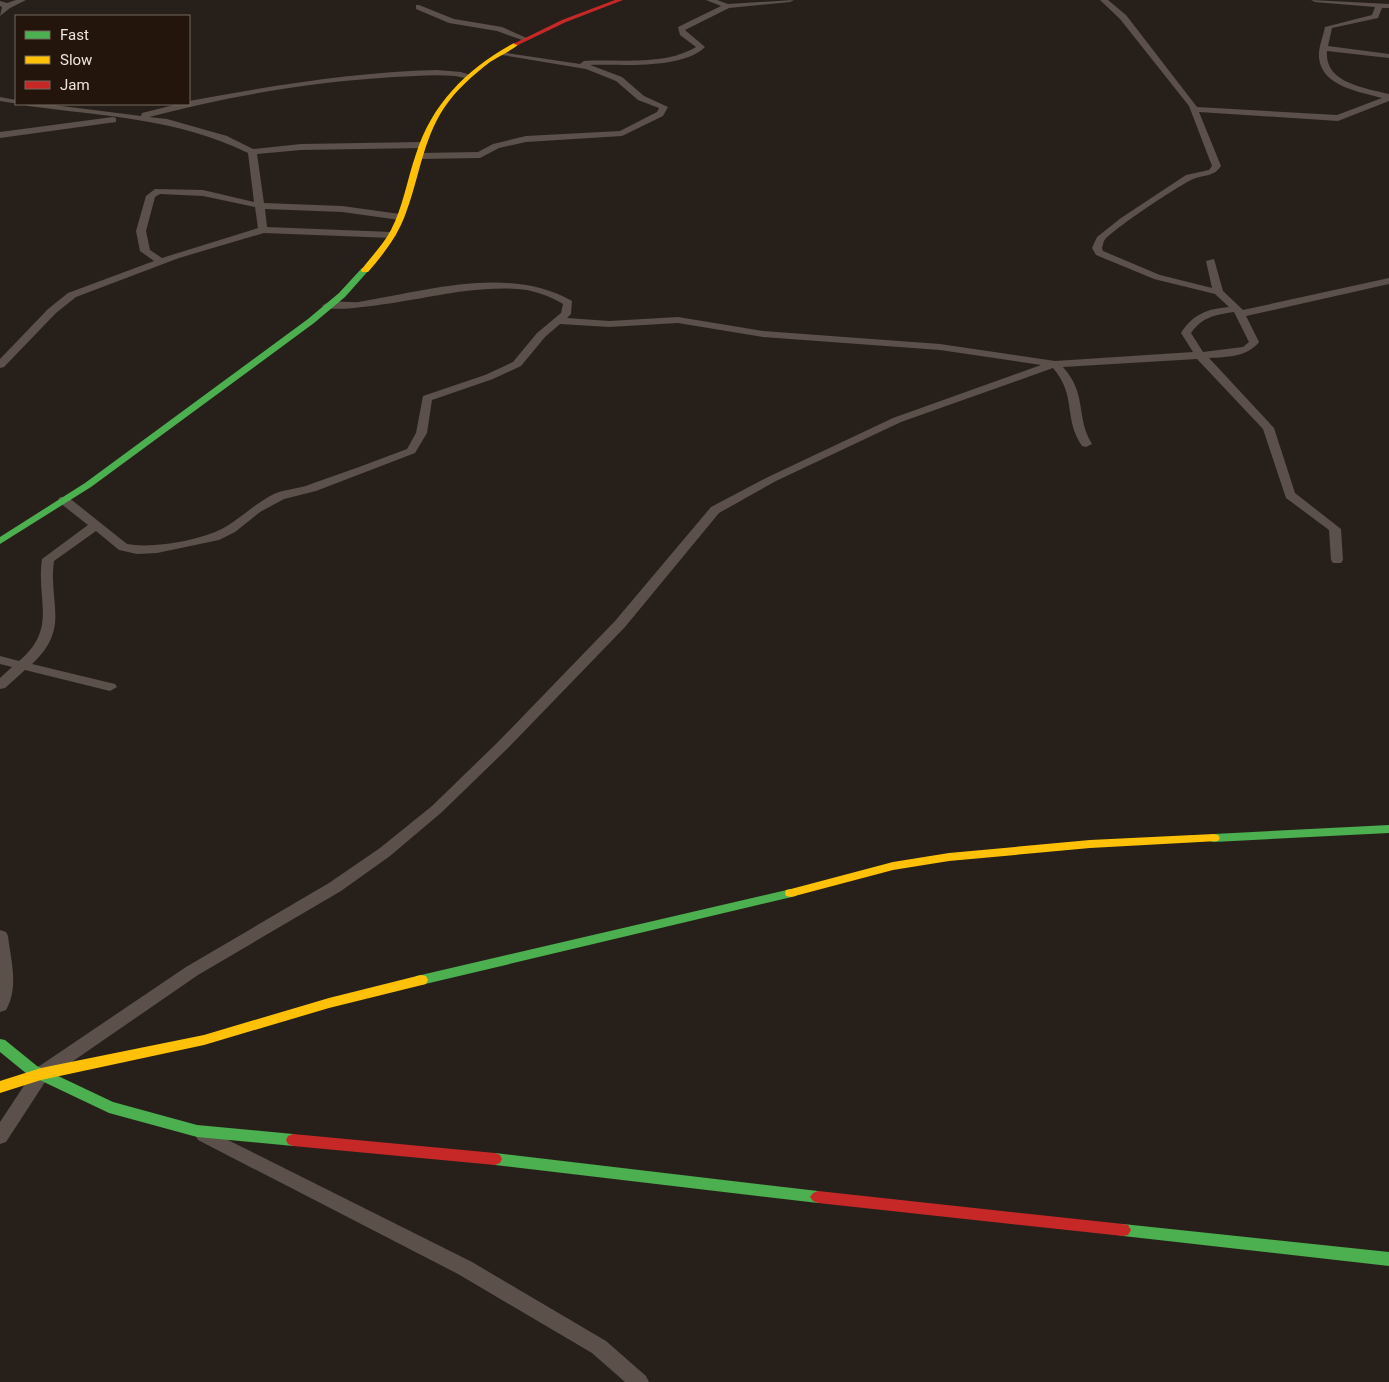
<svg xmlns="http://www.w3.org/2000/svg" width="1389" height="1382" viewBox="0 0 1389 1382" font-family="Roboto,sans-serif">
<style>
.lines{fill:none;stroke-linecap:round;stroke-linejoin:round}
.street{fill:#5b504a;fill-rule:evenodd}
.fast{fill:#4caf50;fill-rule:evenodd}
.slow{fill:#ffc107;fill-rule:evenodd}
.jam{fill:#c62828;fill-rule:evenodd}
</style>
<rect width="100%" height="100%" fill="#27201a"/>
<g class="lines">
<path class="street" d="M16 0H26L10 8 0 16 2 7 0 6V1L7 3Z
M706 0H717L728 4 794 0 790 2 729 8 685 30 705 47C681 70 622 64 590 65L622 77 644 96 668 107 663 116 622 136 526 142 499 148 480 158 419 159 415 156 419 153 478 152 493 144 526 136 620 131 657 112 659 108 638 100 616 81 586 69 496 54 500 52 580 64 584 61C619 59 665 66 696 47L680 35 678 27 721 6Z
M1100 0H1108L1126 15 1197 107 1337 115 1382 98C1361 92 1322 87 1319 58 1318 48 1323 37 1325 27L1372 15 1375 7 1315 2 1311 0 1389 4V8H1382L1378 18 1332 28 1328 46 1389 54V58L1327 51C1324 83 1365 88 1389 94V101L1338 121 1199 112 1221 166C1213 178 1203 174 1191 180 1177 187 1111 230 1104 241 1103 243 1103 246 1102 248L1103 251 1160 275 1212 288 1206 261 1214 259 1223 291 1243 310 1389 278V284L1246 316 1259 342C1247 357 1227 357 1209 358L1274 428 1295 493 1341 529 1343 560 1341 563H1333L1331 560 1329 530 1286 498 1263 429 1197 359 1063 367C1088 395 1075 416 1092 444L1086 447 1082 446C1063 418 1077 396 1053 368L901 422 776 481 719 513 625 627 509 747 442 812 390 856 341 891 198 975 47 1079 6 1142 0 1144V1122L35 1069 186 967 329 883 380 848 432 806 499 741 615 621 711 507 768 477 893 418 1041 365 940 350 763 337 678 323 609 327 560 324 545 337 521 366 493 379 432 400 427 433 415 453 316 491 284 499 260 512 235 532 219 540 157 553 137 554 119 550 96 531 54 561C48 603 71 628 32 664L115 684 117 687 110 691 25 670 5 688 0 689V678L12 667 0 664V656L19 661C58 628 36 601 42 559L88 525 60 503 58 500 60 497H68L127 544C152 549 205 540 227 526 243 516 256 503 274 494 285 489 299 489 311 484 343 473 375 461 407 449L416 433 423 396 485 375 513 362 537 333 561 313 563 304C551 297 541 293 527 290 507 287 485 289 466 291 443 293 334 317 322 306 329 299 349 303 359 302 426 291 509 265 572 301L571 314 567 318 609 321 678 317 763 331 940 344 1055 361 1193 352 1181 333C1193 314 1207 309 1229 307L1215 294 1154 279 1096 255 1092 248 1097 237 1121 218 1186 175 1209 170 1212 166 1189 106 1120 19ZM1234 312 1249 342 1243 347 1203 352 1191 333C1202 317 1215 315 1234 312Z
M419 5 454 19 502 27 529 39 525 41 497 31 449 23 416 9V5Z
M437 70 461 72 473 76C468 80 461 77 455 76 435 74 414 76 394 77 311 82 228 96 149 117L167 119 227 136 253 149 301 144 422 142 426 145 422 148 301 150 257 154 264 203 342 206 400 214 405 217 400 220 342 212 265 209 267 227 392 232 397 235 392 238 264 233 179 258 76 297 56 313 4 367 0 368V359L48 309 68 293 154 261 140 251 136 231 146 196 155 189 203 190 254 202 248 153C180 119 103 116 28 106L24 104H46L141 116 142 113 178 104H189V101C271 86 353 72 437 70ZM160 194 203 196 255 207 258 228 162 258 150 250 146 231 155 197Z
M0 97 16 100V104H19L0 101Z
M113 117 116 118V122L0 138V132Z
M0 930 6 932 8 936C11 961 19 987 6 1010L0 1012Z
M204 1128 472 1262 606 1341 646 1376 649 1382H625L592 1353 458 1274 198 1140 195 1135 198 1130Z"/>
<path class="fast" d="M362 268 369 270 345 297 314 323 91 487 0 544V537L85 483 308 319 339 293Z
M1389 825V833L1214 842 1210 841 1208 838 1210 835 1214 834Z
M791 889 796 890 797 893 796 896 421 985 416 984 414 980 416 976 421 975Z
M0 1039 5 1040 37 1066 113 1102 197 1125 293 1134 298 1136 300 1140 298 1144 293 1146 197 1137 109 1113 27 1074 0 1052Z
M495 1153 818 1191 823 1193 826 1197 823 1201 818 1203 495 1165 490 1163 488 1159 490 1155Z
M1123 1224 1389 1252V1266L1123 1236 1118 1235 1115 1230 1118 1225Z"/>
<path class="slow" d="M514 43 519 44C511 51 499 56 490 62 473 75 456 90 444 108 422 141 419 181 404 218 396 238 382 256 368 272H362L361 270C371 257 383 245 391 230 403 207 407 180 416 154 432 103 468 68 514 43Z
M1214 834 1218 835 1220 838 1218 841 1090 848 949 861 893 870 791 897 786 896 785 893 786 890 791 889 893 862 949 853 1090 840Z
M421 975 426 976 428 980 426 984 329 1008 204 1045 41 1080 0 1093V1081L41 1068 204 1035 329 998Z"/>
<path class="jam" d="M615 0H623L566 22 518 45 513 44 562 20Z
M293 1134 495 1153 500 1155 502 1159 500 1163 495 1165 293 1146 288 1144 286 1140 288 1136Z
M818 1191 1123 1224 1128 1225 1131 1230 1128 1235 1123 1236 818 1203 813 1201 810 1197 813 1193Z"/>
</g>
<rect x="15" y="15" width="175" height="90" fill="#23150b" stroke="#75685f"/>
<rect x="25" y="31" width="25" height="8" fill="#4caf50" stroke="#75685f"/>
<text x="60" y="40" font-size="15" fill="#efe5dd">Fast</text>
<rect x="25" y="56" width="25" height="8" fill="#ffc107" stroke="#75685f"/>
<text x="60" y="65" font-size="15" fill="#efe5dd">Slow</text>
<rect x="25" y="81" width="25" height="8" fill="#c62828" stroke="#75685f"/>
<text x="60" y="90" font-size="15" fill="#efe5dd">Jam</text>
</svg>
